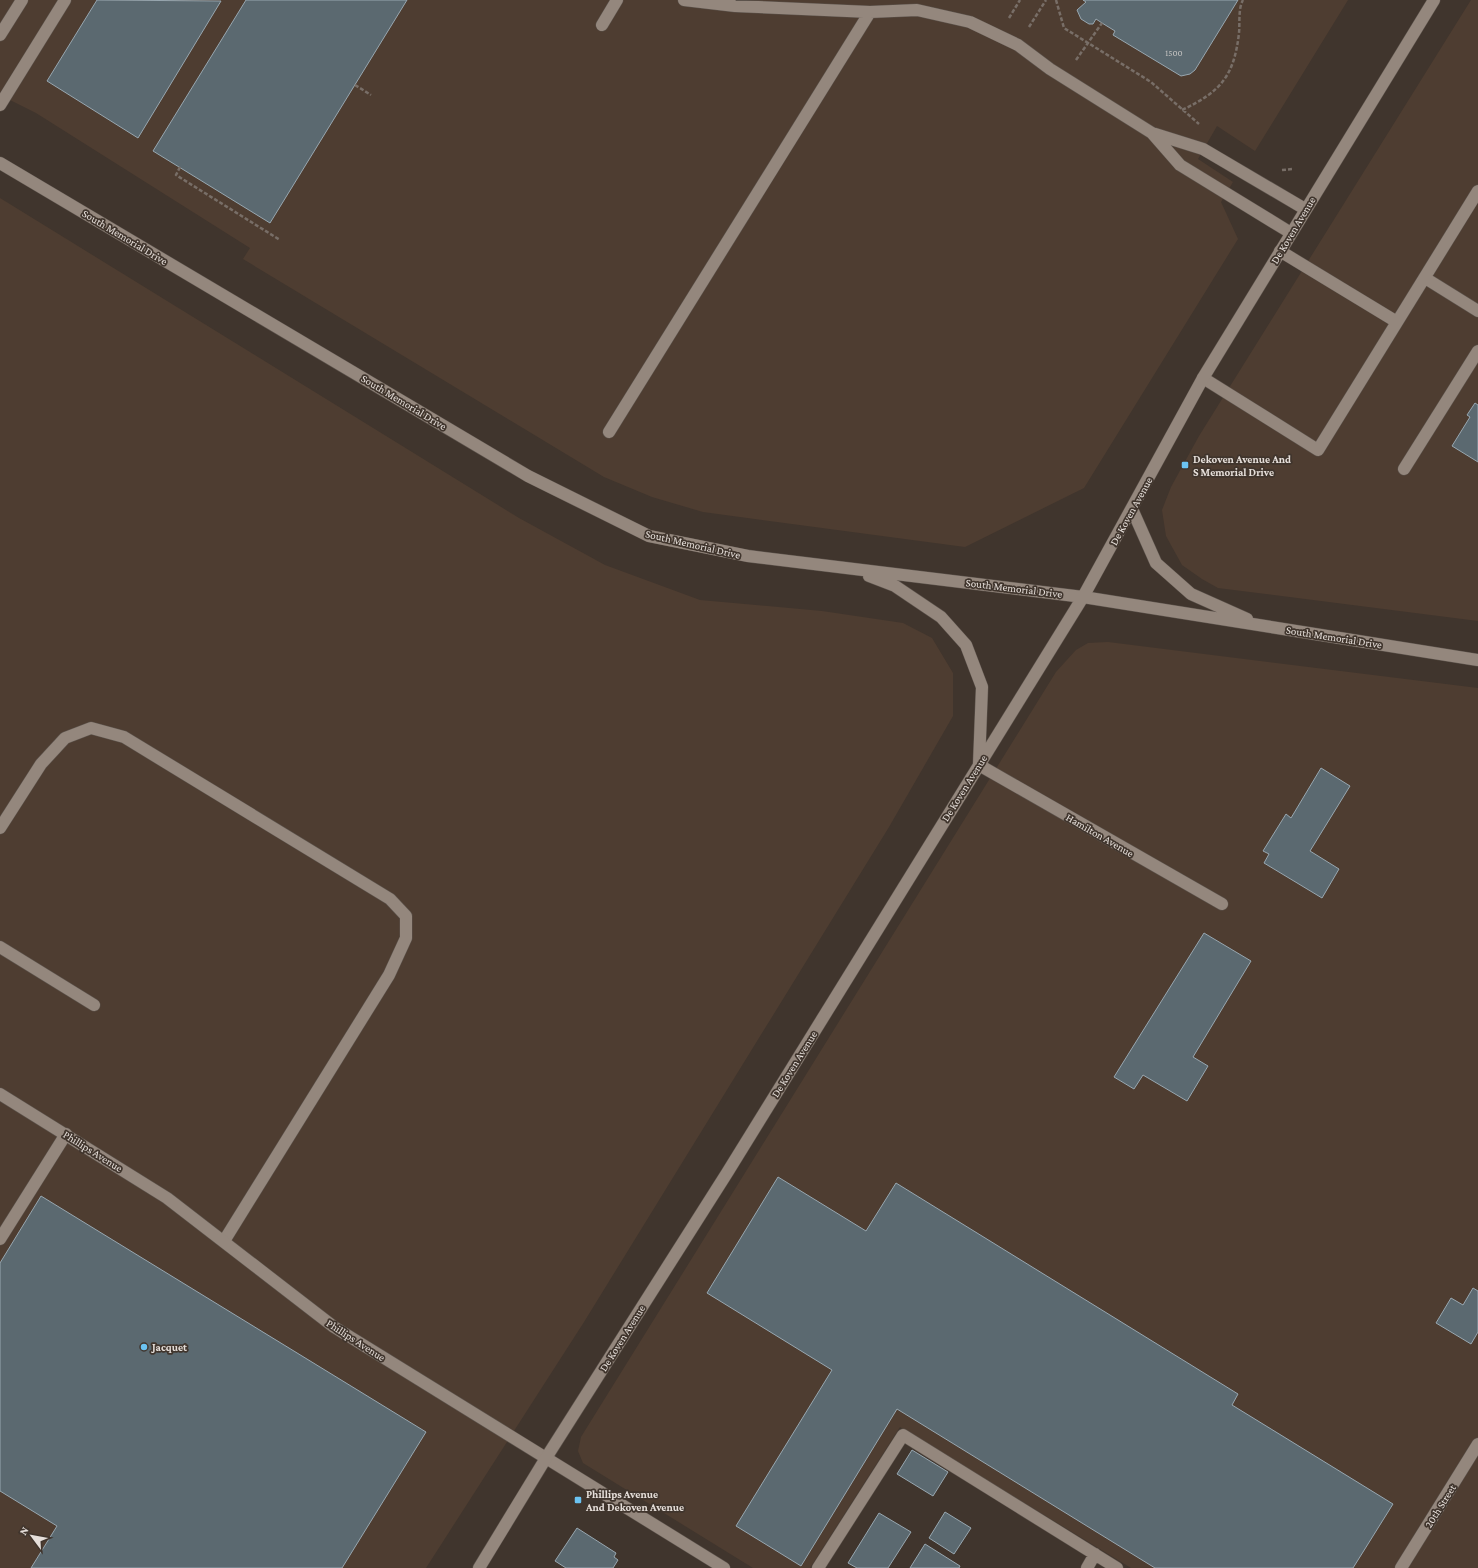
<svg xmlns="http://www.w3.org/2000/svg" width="1478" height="1568" viewBox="0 0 1478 1568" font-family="'Crimson Pro',serif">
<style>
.built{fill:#4e3d31}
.building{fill:#5b6970;stroke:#98a7b0}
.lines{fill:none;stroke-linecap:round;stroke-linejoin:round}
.lane-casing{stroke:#5c534c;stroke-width:13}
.street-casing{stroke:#5c534c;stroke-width:13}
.secondary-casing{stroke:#5c534c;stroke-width:13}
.path{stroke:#786e67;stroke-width:2.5;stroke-dasharray:4 2;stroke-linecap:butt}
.lane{stroke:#94877d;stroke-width:12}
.street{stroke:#94877d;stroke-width:12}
.secondary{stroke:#94877d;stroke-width:12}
.poi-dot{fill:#6bc3f2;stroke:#40352d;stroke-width:1.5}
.labels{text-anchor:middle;stroke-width:3.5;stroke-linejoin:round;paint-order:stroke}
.number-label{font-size:9px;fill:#c3c2c0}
.street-label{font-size:11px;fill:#e6dfda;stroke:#40352d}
.poi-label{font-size:11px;font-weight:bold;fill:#e6dfda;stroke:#40352d;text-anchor:start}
</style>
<rect width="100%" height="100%" fill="#40352d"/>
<path class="built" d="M0 0H1348L1255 151 1217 126 1198 159 1233 182 1221 202 1238 239 1084 488 965 547 703 512 652 497 604 477 243 259 250 248 36 113 0 95Z
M1471 0H1478V621L1218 588 1202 579 1182 565 1166 536 1162 510 1171 487 1199 436Z
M0 198 519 518 605 565 700 600 822 611 903 623 932 638 953 673V716L889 827 584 1322 426 1568H0Z
M1108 642 1478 688V1568H1131L900 1427 810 1568H753L583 1463 578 1451 581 1437 1056 672 1076 650 1088 643Z"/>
<path class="building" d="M97 0 221 1 138 138 47 81Z
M246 0H407L270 223 153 151Z
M1083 0H1238L1195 70 1190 74 1181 76 1113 35 1115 31 1102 23 1096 19 1093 24H1089L1081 19 1077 10 1086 2Z
M1475 403 1478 405V462L1452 446 1470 417 1467 415Z
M1321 768 1350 786 1310 851 1339 869 1322 898 1264 863 1269 854 1263 851 1286 814 1291 818Z
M1204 933 1251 961 1193 1057 1208 1066 1187 1101 1143 1075 1134 1089 1114 1077Z
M778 1177 866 1231 896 1183 1238 1394 1232 1405 1393 1504 1353 1568H1155L897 1409 801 1566 736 1526 832 1370 707 1293Z
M41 1196 426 1432 342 1568H31L57 1526 0 1491V1263Z
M1473 1288 1478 1291V1332L1471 1344 1436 1323 1451 1298 1463 1305Z
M912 1450 948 1472 933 1496 897 1474Z
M945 1512 971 1528 954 1554 929 1538Z
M879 1513 911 1532 888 1568H857L848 1563Z
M577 1528 616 1553 614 1557 618 1560 613 1568H566L555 1561Z
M925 1544 960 1566 959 1568H910Z"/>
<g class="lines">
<g class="lane-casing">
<path id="lane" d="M684 0 735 6 870 12 917 10 970 22 1018 45 1050 69 1152 133 1203 149 1305 209
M602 25 617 0
M0 35 22 0
M0 105 65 0
M1152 133 1180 165 1291 233
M1280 251 1397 322
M1425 278 1478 311
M1203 378 1318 450 1478 191
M609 432 870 12
M1404 469 1478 351
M0 828 41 764 65 738 91 728 124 737 390 899 406 916V938L389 975 224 1241
M0 947 94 1005
M0 1239 66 1134
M818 1568 903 1435 1117 1568
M1087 1568 1095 1554"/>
</g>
<g class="street-casing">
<path id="street" d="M979 765 1222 904
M0 1094 167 1198 334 1327 724 1568
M1401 1568 1478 1444"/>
</g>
<g class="secondary-casing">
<path id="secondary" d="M0 163 528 476 649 536 748 556 1083 597 1478 660
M1132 509 1156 563 1191 594 1247 619
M869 576 895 586 941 617 966 645 982 687 979 764
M479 1568 546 1458 727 1173 1083 597 1203 378 1434 0"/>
</g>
<path class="path" d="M1056 0 1064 28 1151 82 1199 124
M1009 18 1020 0
M1029 27 1046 0
M1076 60 1102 23
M355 85 371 95
M1182 110C1220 92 1234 77 1239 33 1240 23 1238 9 1243 0
M180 167 176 175 280 240
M1282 170 1293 169"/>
<use href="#lane" class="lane"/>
<use href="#street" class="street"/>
<use href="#secondary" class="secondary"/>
</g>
<g class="poi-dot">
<rect x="1181" y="461" width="8" height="8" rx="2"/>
<circle cx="144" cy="1347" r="4"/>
<rect x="574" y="1496" width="8" height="8" rx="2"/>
</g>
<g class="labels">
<g class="number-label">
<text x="1174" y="56">1500</text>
</g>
<g class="street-label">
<text transform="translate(1293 230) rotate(-59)" y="4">De Koven Avenue</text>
<text transform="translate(125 237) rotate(31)" y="4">South Memorial Drive</text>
<text transform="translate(404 402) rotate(31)" y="4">South Memorial Drive</text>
<text transform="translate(1131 511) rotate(-61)" y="4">De Koven Avenue</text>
<text transform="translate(693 544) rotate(13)" y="4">South Memorial Drive</text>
<text transform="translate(1014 588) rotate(7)" y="4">South Memorial Drive</text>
<text transform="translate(1334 637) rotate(9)" y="4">South Memorial Drive</text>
<text transform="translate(964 788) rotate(-58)" y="4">De Koven Avenue</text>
<text transform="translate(1100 835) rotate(30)" y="4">Hamilton Avenue</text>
<text transform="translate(794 1064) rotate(-58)" y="4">De Koven Avenue</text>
<text transform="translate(93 1151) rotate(32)" y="4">Phillips Avenue</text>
<text transform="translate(622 1338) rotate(-58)" y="4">De Koven Avenue</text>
<text transform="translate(356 1340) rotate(33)" y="4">Phillips Avenue</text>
<text transform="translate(1440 1506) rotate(-58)" y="4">20th Street</text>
</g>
<g class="poi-label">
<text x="1193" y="463">Dekoven Avenue And<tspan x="1193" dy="13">S Memorial Drive</tspan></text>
<text x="152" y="1351">Jacquet</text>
<text x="586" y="1498">Phillips Avenue<tspan x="586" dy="13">And Dekoven Avenue</tspan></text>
</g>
</g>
<g transform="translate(32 1536) rotate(302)" stroke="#40352d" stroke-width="3" paint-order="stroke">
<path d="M0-3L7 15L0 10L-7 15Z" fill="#e6dfda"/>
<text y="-6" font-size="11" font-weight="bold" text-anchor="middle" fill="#e6dfda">N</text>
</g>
</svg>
